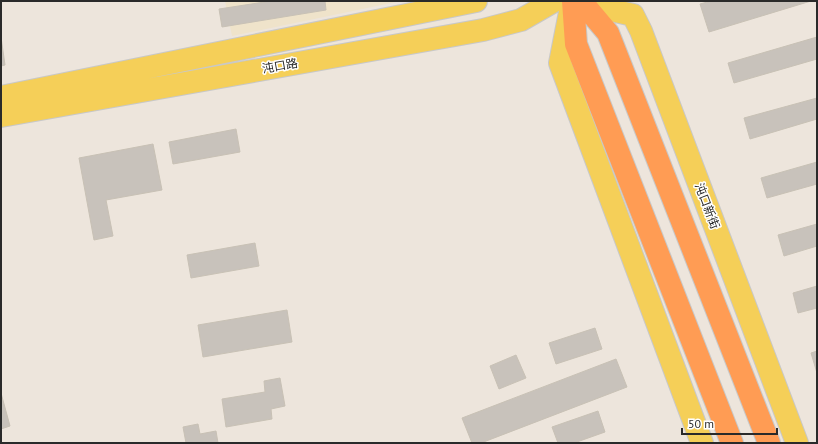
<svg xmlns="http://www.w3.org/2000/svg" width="818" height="444" viewBox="0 0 818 444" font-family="'PT Sans','Noto Sans SC',sans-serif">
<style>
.education{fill:#efe3ca}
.building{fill:#c8c2bb;stroke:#c8c1b5}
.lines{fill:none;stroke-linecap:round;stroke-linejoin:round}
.major-casing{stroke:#c8c8c8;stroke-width:24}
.highway-casing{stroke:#c8c8c8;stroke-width:24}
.major{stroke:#f5cf58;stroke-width:22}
.highway{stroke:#ff9c54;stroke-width:22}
.labels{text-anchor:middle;stroke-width:3;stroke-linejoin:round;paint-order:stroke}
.street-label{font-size:12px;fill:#2a2a2a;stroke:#fff}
</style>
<rect width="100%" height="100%" fill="#ede5dc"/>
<path class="education" d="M225 1H401L232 36Z"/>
<path class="building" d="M271 1H325L326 10 222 27 219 9Z
M711 1H811L709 32 700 4Z
M1 37 5 65 1 66Z
M817 37V59L734 83 728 63Z
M817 98V119L750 139 744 118Z
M236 129 240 152 173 164 169 142Z
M153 144 162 190 106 200 113 236 94 240 79 158Z
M817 162V184L767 198 761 178Z
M817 224V246L784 256 778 235Z
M255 243 259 266 191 278 187 255Z
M817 286V308L798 313 793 293Z
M287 310 292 342 203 357 198 325Z
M595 328 602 349 556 364 549 343Z
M817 351V373L811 353Z
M516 355 526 378 499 389 490 366Z
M616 359 627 387 481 443H472L462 418Z
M280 378 285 406 271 409 272 419 226 427 222 399 265 392 264 381Z
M1 393 10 426 1 429Z
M598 411 605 432 574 443H558L552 427Z
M198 424 200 434 216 431 218 443H186L183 427Z"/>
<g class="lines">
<g class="major-casing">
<path id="major" d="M587 1 594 6 633 15 641 31 797 443
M570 12 560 63 702 443
M1 97 476 1
M1 116 483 30 521 20 554 1"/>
</g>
<g class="highway-casing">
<path id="highway" d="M573 1 576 44 732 443
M581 1 608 33 769 443"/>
</g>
<use href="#major" class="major"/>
<use href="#highway" class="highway"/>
</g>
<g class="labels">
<g class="street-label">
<text transform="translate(280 66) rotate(-10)" y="4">沌口路</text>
<text transform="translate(707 206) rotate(69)" y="4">沌口新街</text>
</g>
</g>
<rect width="818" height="444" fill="none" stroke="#2a2a2a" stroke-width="4"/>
<path d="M682 428v6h95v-6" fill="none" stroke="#2a2a2a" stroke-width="2"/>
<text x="688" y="428" font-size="12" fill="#2a2a2a" stroke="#ffffff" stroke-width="3" paint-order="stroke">50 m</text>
</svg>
